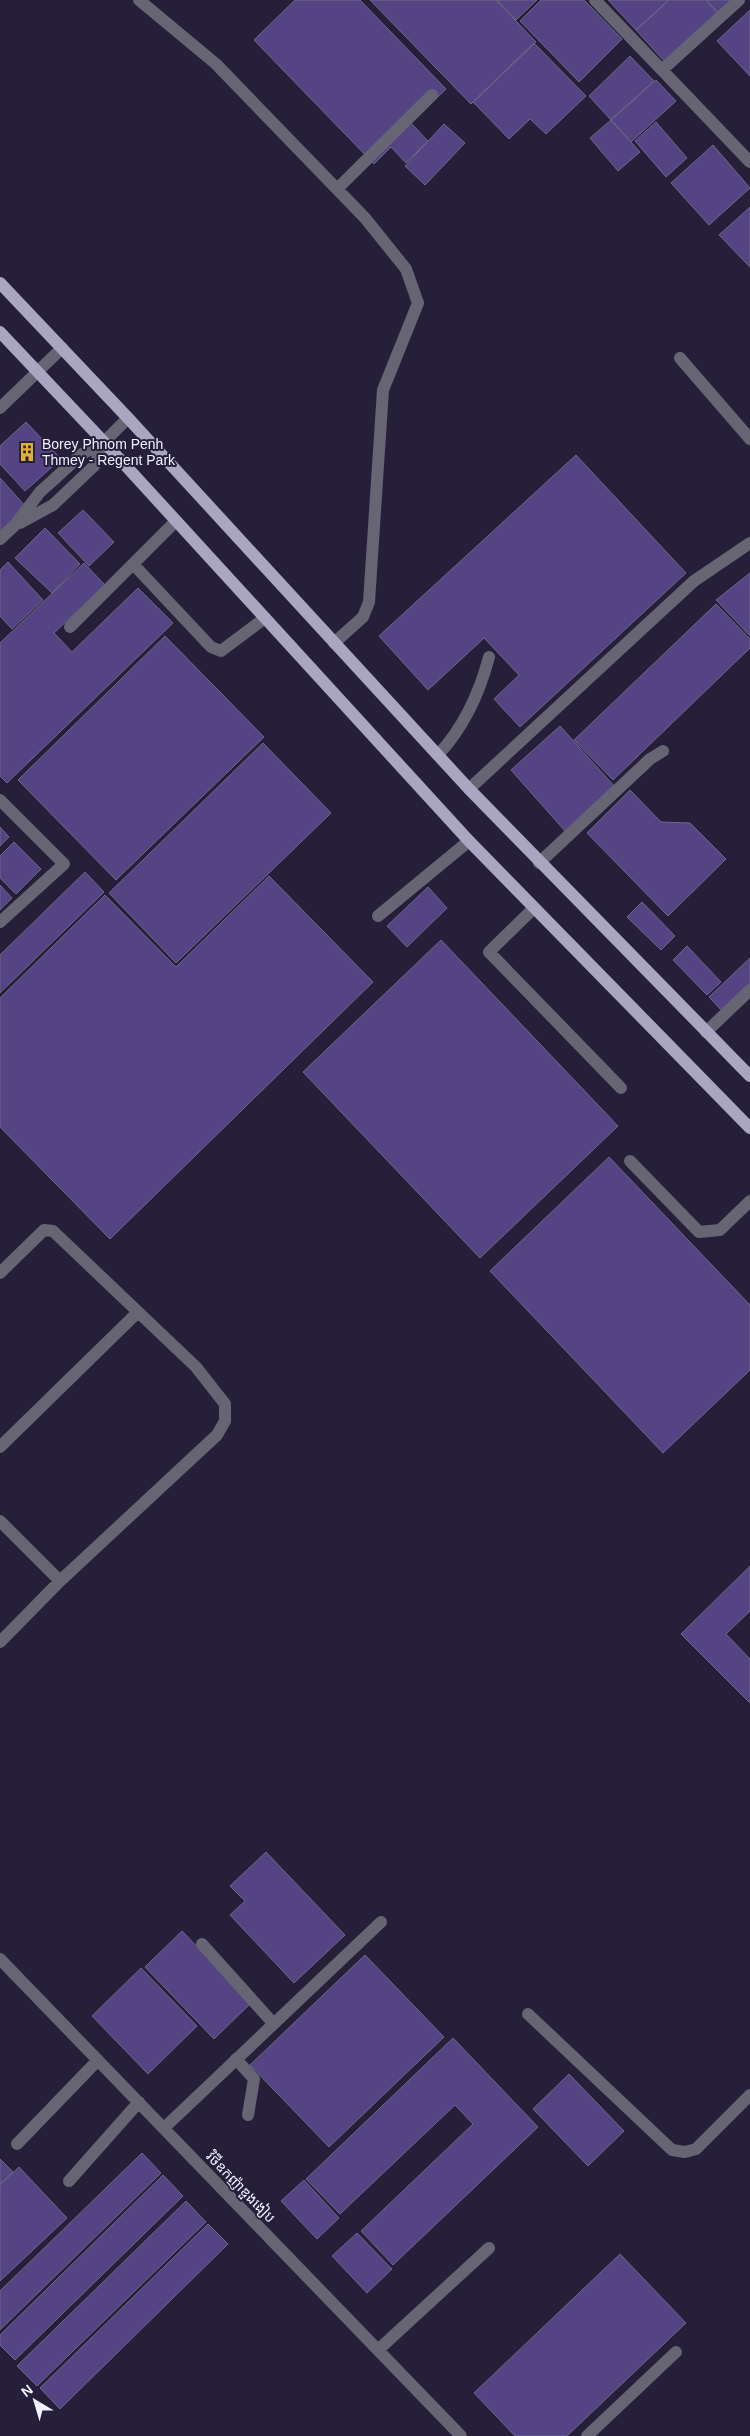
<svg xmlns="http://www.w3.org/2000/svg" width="750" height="2436" viewBox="0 0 750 2436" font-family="Arial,'Noto Sans Khmer',sans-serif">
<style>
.building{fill:#544484;stroke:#6d6887}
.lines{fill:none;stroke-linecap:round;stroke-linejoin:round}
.minor{stroke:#676573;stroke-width:12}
.major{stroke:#aaa6c2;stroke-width:12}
.labels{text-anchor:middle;stroke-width:4;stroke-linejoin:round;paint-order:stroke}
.poi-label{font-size:14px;fill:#f3f1ff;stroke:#251f3a;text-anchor:start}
.street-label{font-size:14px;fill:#f3f1ff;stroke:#251f3a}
</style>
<rect width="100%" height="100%" fill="#251f3a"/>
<path class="building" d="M295 0H360L446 89 411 123 428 141 406 163 391 147 374 164 254 40Z
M370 0H496L536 42 471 104Z
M497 0H537L516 20Z
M541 0H584L622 39 579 82 520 21Z
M608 0H669L636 30Z
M669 0H706L718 13 665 62 636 30Z
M706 0H733L718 13Z
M750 10V76L717 41Z
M534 43 586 96 546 134 530 119 509 139 473 102Z
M630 56 654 81 611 120 589 96Z
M656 80 676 101 631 142 611 120Z
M611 120 640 152 618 171 590 138Z
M656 122 687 158 666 177 635 141Z
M444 124 465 143 425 185 405 166Z
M713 145 750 188 709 225 671 183Z
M750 207V267L719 235Z
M26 422 61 459 25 491 0 464V446Z
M576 455 686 573 520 727 494 699 519 675 484 638 428 690 379 636Z
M0 478 27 508 2 532 0 530Z
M83 510 114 542 89 566 58 533Z
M45 528 80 564 52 593 15 558Z
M8 562 43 600 12 629 0 616V570Z
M84 563 105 585 54 633 72 652 138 588 173 623 7 783 0 776V643Z
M750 573V636L716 600Z
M716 604 750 639V648L613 780 574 740Z
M165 636 264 737 116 880 18 780Z
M560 726 615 787 565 831 511 770Z
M263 743 331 813 176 963 109 893Z
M630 790 661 822 690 823 726 859 668 916 587 833Z
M0 827 9 837 0 846Z
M14 842 41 869 16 894 0 878V856Z
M85 872 104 892 0 993V955Z
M269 876 373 982 110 1239 0 1127V998L105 895 176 967Z
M0 885 12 898 0 910Z
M428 887 447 908 407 947 387 926Z
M642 902 675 936 661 950 627 917Z
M441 940 618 1126 480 1258 303 1072Z
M687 946 721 982 707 995 673 960Z
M750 958V987L723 1012 709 997Z
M609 1157 750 1305V1370L663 1453 490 1271Z
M750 1566V1611L726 1634 750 1659V1703L681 1634Z
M266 1852 345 1935 294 1983 230 1915 245 1901 230 1886Z
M182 1931 251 2003 214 2039 145 1967Z
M365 1955 444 2037 329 2147 250 2065Z
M141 1968 197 2026 148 2074 92 2016Z
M453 2038 538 2127 393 2265 361 2231 473 2124 455 2105 340 2214 306 2179Z
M569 2074 624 2131 588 2166 533 2109Z
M142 2153 161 2173 0 2330V2291Z
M0 2159 13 2172 0 2184Z
M19 2167 67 2218 0 2281V2185Z
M163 2175 183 2196 15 2360 0 2345V2335Z
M304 2180 339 2218 317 2239 281 2201Z
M186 2201 206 2222 37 2386 17 2366Z
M208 2224 228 2244 60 2409 40 2388Z
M357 2233 392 2269 367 2293 332 2256Z
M620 2254 686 2323 567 2436H515L474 2393Z"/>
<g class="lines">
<path class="minor" d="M139 0 216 64 365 218 406 269 418 303 383 390 369 602 363 617 334 643
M595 0 750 162
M662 70 739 0
M337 189 432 95
M680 358 750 439
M0 408 62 348
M20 523 53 505 94 466 104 442
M0 539 15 525 40 492 82 454 104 442 128 418
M133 564 211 647 221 651 265 618
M70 627 176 521
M438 755C464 727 479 695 489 657
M469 789 694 581 750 543
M0 800 64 864 0 922
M539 863 650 759 663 751
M533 909 489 952 621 1088
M378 916 469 841
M706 1032 750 990
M630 1161 699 1232 720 1230 750 1201
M0 1273 44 1230 53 1231 196 1367 225 1404V1421L217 1435 60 1581 0 1642
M0 1447 138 1312
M0 1521 60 1581
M202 1944 273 2023
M0 1959 461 2436
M528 2014 672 2150 685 2152 696 2149 750 2095
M236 2059 254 2079 248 2115
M164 2128 381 1922
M17 2144 98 2060
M69 2181 139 2102
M378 2350 489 2248
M587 2436 676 2352"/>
<path class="major" d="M0 283 128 418 469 789 750 1076
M0 332 104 442 469 841 750 1128"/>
</g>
<defs>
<g id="building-bare" transform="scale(1.5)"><path d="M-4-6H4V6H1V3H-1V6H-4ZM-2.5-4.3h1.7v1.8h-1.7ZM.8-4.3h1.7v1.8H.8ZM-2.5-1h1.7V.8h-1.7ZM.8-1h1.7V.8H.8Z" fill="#e2af34" stroke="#251f3a" stroke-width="2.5" paint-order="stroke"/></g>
</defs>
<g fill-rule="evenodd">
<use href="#building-bare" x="27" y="452"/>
</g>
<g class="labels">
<g class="poi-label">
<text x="42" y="449">Borey Phnom Penh<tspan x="42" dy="16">Thmey - Regent Park</tspan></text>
</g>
<g class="street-label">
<text transform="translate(241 2187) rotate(46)" y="5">វិថីឧកញ៉ាឌួងងៀប</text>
</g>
</g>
<g transform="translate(35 2401) rotate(322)" stroke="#251f3a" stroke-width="4" paint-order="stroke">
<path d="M0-4L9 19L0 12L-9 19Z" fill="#f3f1ff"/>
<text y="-8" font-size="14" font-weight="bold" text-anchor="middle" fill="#f3f1ff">N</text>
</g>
</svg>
